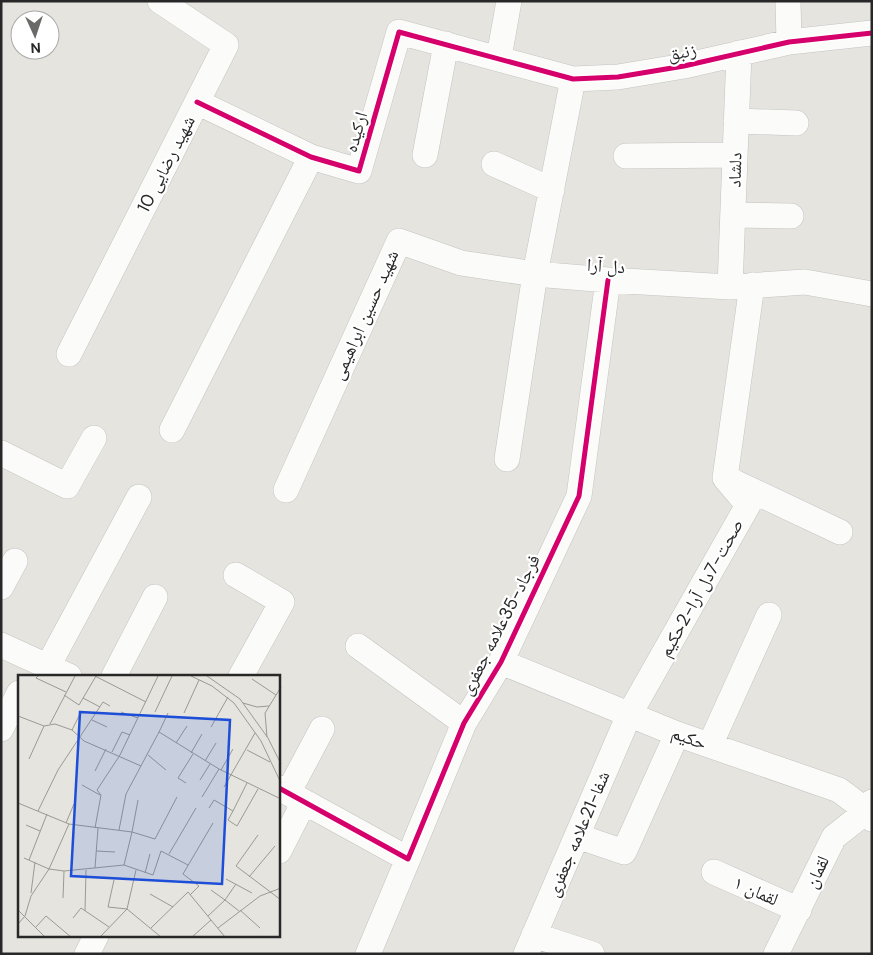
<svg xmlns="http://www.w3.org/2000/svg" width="873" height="955" viewBox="0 0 873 955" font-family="'DM Sans','Noto Naskh Arabic',sans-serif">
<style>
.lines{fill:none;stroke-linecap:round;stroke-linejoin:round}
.minor-casing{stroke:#c4c3c3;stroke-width:26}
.minor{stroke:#fbfbfa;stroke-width:25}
.cycleway-casing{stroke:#fff;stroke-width:8}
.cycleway{stroke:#d6006c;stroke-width:5}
.labels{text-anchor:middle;stroke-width:4.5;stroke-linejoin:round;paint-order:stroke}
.street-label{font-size:18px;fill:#282828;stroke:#fff}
.inset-road{fill:none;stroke:#9a9995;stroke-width:1}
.view{fill:#1d4ed8;fill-opacity:0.15;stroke:#1d4ed8;stroke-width:2.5}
.inset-edge{fill:none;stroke:#282828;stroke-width:2.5}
</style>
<rect width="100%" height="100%" fill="#e6e4de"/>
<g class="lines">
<g class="minor-casing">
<path id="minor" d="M788 1 789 42
M499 57 509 1
M573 79 535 274 608 280 730 287 805 282 872 294
M197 102 311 157 359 171 399 32 573 79 618 77 684 66 789 42 872 33
M736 121 796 123
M425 155 446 44
M626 156 735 155
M494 164 552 190
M733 215 791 216
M730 287 739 53
M69 354 226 45 160 1
M172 430 311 157
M1 453 67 486 94 438
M732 481 840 532
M286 490 399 241 461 263 535 274 507 459
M236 575 282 602 241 676
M1 587 15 561
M1 645 69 676
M358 646 464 723
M501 662 677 734 839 790 867 811 872 819
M48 666 139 497
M114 676 155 597
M1 729 19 693
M710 745 769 615
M279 788 408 859 464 723 501 662 579 496 608 280
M288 793 322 729
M577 836 624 852 677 734
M279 851 304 802
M714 872 799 910
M534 935 592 954
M87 954 96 936
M368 954 408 859
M526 954 629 715 748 505 725 478 752 285
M776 954 834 837 867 811 872 802"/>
</g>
<use href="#minor" class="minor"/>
<g class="cycleway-casing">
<path id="cycleway" d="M197 102 311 157 359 171 399 32 573 79 618 77 684 66 789 42 872 33
M279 788 408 859 464 723 501 662 579 496 608 280"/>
</g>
<use href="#cycleway" class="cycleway"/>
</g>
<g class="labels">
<g class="street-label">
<text transform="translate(682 52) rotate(-11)" y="6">زنبق</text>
<text transform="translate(356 132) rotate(-74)" y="6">ارکیده</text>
<text transform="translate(166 164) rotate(-63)" y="6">شهید رضایی 10</text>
<text transform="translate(735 170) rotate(-88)" y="6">دلشاد</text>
<text transform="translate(606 266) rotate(4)" y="6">دل آرا</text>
<text transform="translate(365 315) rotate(-66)" y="6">شهید حسین ابراهیمی</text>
<text transform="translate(701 588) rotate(-61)" y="6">صحت-7دل آرا-2حکیم</text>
<text transform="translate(500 625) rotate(-63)" y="6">فرجاد-35علامه جعفری</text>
<text transform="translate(689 738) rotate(20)" y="6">حکیم</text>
<text transform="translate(578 834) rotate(-67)" y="6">شفا-21علامه جعفری</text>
<text transform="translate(817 872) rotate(-65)" y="6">لقمان</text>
<text transform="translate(756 891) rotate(24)" y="6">لقمان ۱</text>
</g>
</g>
<g transform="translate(18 675)">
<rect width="262" height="262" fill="#e6e4de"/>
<path class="inset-road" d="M20 1 18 3 48 17M77 1 128 27M173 1 194 11 216 28 243 66 263 108M189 1 222 24 250 63 263 89M234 4 258 20M46 20 61 30 78 1M65 23 82 32M225 28 239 32 251 31M103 37 120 43M137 37 154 1M166 38 181 5M0 41 26 51 37 49 54 55 66 66 123 91M74 45 89 52M32 49 57 1M193 52 210 22M54 55 61 41M141 57 150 38M249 62 247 38 263 12M158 68 169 51M229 75 252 87M94 77 104 57 112 60M173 78 184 59M130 80 148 95M11 84 26 51M187 86 198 68M203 95 215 74M77 96 88 74M182 105 192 89M168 108 160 103 175 79M64 110 82 120M206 112 237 58M184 122 201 94M120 125 114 157 137 164 159 122M0 128 51 149 114 157 106 190M191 133 196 125 215 136 229 108M20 136 40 95 85 27 92 31M215 136 210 145 219 151 240 114M48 148 56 129M8 150 22 156M77 153 83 120 79 115 102 80 140 1M101 155 108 119 141 57 201 94 263 124M240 160 218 191 263 225M78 176 97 177M151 179 178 133M6 183 31 194 46 196 106 190 135 200 143 176 170 190M11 185 29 139M77 193 80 153M127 198 132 179M231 202 257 171M208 204 234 218M96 205 90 232 109 234 143 262M193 215 207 225 218 209M13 218 17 187M132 219 155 232M172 220 181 211 165 199 195 148M45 223 46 196M0 235 27 262M222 235 242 253M67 236 68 195M190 241 207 225 221 236M55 243 63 233 91 252M0 249 7 241 13 221 31 194 51 149M18 252 28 241 53 262M133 253 170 217 207 262M200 253 242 221 263 213M82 262 109 234 118 195M174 262 193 245"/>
<path class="view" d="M62 37 212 45 204 209 53 201Z"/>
<rect width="262" height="262" class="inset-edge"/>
</g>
<rect width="873" height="955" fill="none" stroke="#282828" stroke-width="5"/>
<g transform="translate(35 35) rotate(177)"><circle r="24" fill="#ffffff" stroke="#a9a9a9"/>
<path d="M0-4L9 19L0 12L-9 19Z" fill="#6a6a68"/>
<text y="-8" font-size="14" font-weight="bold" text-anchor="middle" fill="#282828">N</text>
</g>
</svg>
